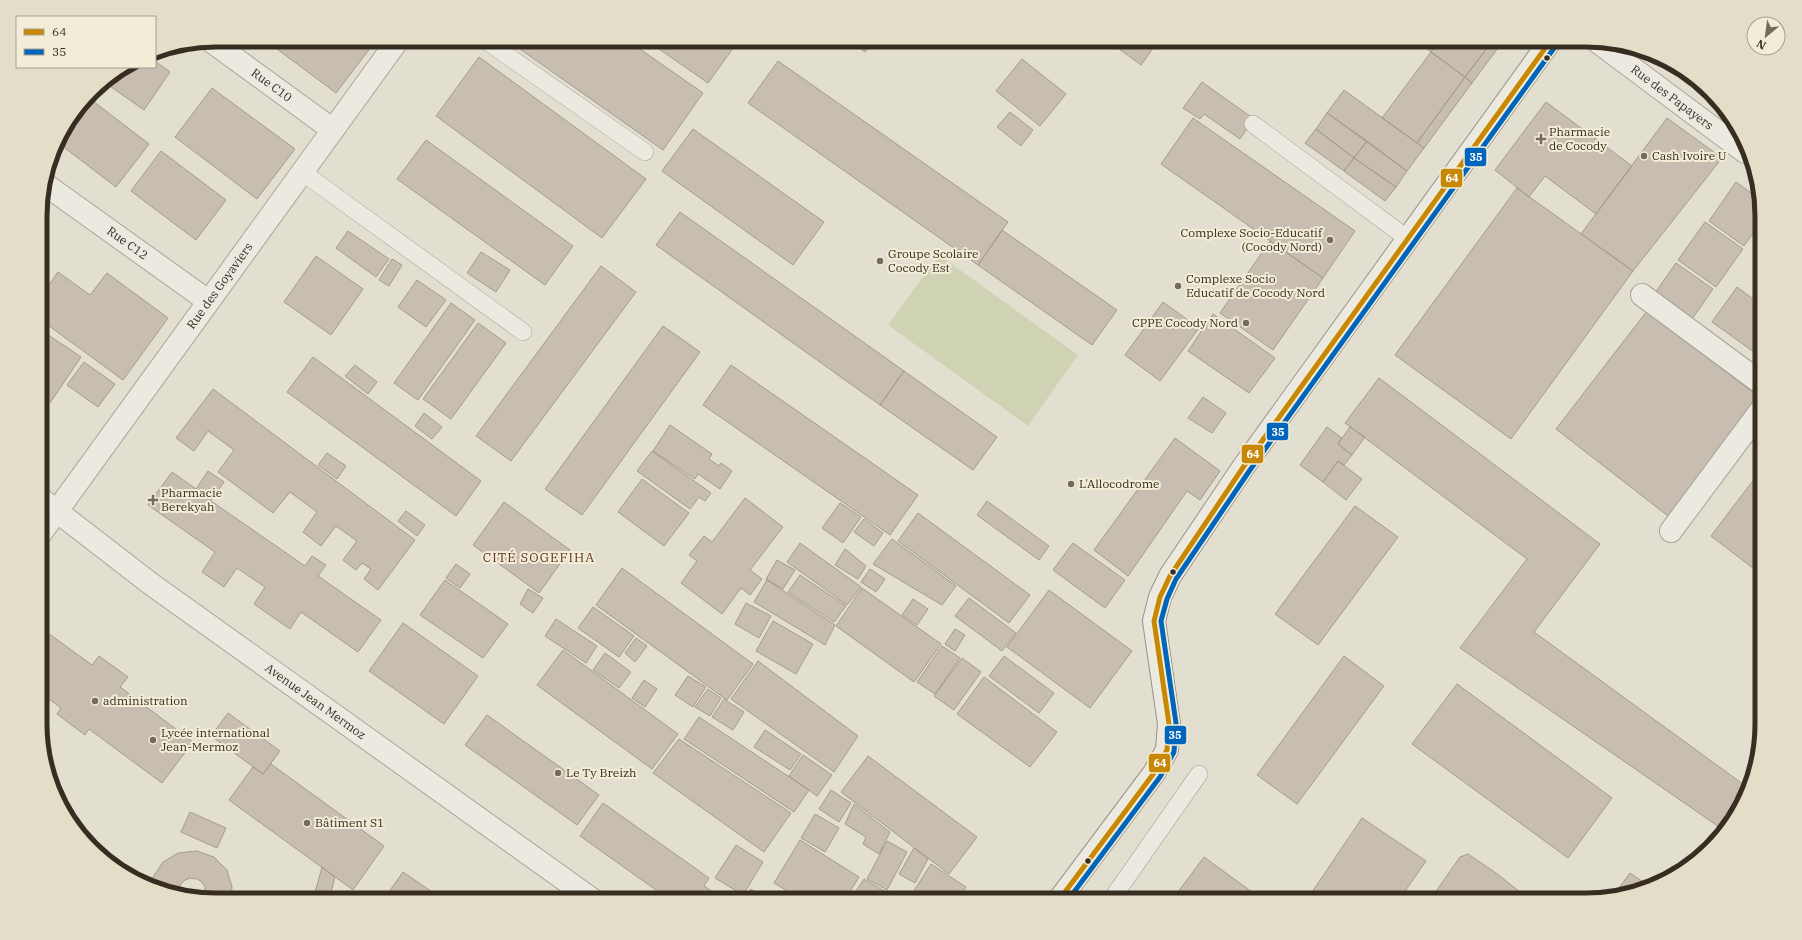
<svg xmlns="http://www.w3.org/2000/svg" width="1802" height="940" viewBox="0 0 1802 940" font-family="'IBM Plex Serif',serif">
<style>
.green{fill:#d0d3b3}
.building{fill:#c7beb1;stroke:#a49b8f}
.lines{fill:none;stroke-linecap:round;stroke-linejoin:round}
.lane-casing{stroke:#a9a498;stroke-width:18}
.street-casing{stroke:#a9a498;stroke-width:24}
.secondary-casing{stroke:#989388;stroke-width:24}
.lane{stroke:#ece9e0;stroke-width:17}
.street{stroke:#ece9e0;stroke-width:22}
.secondary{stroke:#ece9e0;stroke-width:22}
.bus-1-casing{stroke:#f3edd7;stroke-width:8}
.bus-2-casing{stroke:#f3edd7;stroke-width:8}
.bus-1{stroke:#c78808;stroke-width:5}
.bus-2{stroke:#0065bd;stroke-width:5}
.bus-dot{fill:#382d21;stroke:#f3edd7;stroke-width:1.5}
.poi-dot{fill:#746b5e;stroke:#f3edd7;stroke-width:1.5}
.labels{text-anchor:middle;stroke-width:4;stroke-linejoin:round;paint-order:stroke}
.street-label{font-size:12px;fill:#382d21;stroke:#f3edd7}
.poi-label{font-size:12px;fill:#382d21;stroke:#f3edd7;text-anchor:start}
.neighbourhood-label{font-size:13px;letter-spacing:1px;fill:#613323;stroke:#f3edd7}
.rim{fill:none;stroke:#382d21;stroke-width:5}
.line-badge{stroke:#f3edd7;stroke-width:1.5}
.badge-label{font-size:11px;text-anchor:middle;font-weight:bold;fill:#fff}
</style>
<rect width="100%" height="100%" fill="#e3dfd0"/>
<path class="green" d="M939 255 1078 355 1028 426 888 325Z"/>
<path class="building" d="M265 40H370L374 43 336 93Z
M512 40H627L703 93 663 150 510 42Z
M646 40H739L708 83Z
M849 40H874L865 52Z
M1107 40H1159L1141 65Z
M1416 40H1439L1431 52Z
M1439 40H1487L1491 43 1465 77 1431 52Z
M1487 40H1504L1498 48Z
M1491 43 1498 48 1472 83 1465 77Z
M1431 52 1465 77 1417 143 1382 118Z
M479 57 646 179 602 238 436 116Z
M1022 59 1066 94 1040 126 996 91Z
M155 61 170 72 144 110 104 82 127 67H155Z
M778 61 1008 222 978 265 748 103Z
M1465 77 1472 83 1424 148 1417 143Z
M1202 82 1254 119 1240 139 1204 114 1200 119 1183 108Z
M212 88 295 149 257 199 175 137Z
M1344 90 1424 148 1407 171 1327 113Z
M89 98 149 144 116 187 57 142 58 138Z
M1546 102 1632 166 1596 214 1545 176 1529 197 1495 170Z
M1010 112 1033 130 1021 146 997 127Z
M1327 113 1367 141 1354 158 1316 129Z
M1193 118 1355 231 1323 278 1161 164Z
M1667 118 1722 158 1633 271 1581 234Z
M693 129 824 222 793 265 662 171Z
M1316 129 1354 158 1344 171 1305 143Z
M426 140 573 246 545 285 397 179Z
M1367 141 1407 171 1396 187 1354 158Z
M161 151 226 200 196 240 131 191Z
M1354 158 1396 187 1385 201 1344 171Z
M1736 182 1761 200V222L1744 246 1709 221Z
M1517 188 1633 271 1511 439 1395 355Z
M680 212 904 371 880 405 656 245Z
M1705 222 1743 249 1716 287 1678 260Z
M1002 230 1117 310 1092 345 978 265Z
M348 231 389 259 376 277 336 248Z
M1270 241 1323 278 1273 350 1220 313Z
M481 252 510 270 496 292 467 273Z
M316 256 363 289 331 335 284 302Z
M392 259 402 265 389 286 379 280Z
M1676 263 1713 289 1692 319 1655 293Z
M601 266 636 292 511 461 476 436Z
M58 272 90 295 107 273 168 318 123 380 41 320V296Z
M417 280 446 300 426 327 398 307Z
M1737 287 1761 305V357L1712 322Z
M1163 302 1199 328 1160 381 1125 355Z
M451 303 475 320 418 400 394 383Z
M1647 311 1759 397 1668 516 1556 429Z
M1213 314 1275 358 1249 393 1188 351Z
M478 323 506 343 451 419 423 399Z
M663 326 700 352 582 515 545 489Z
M41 330 81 357 50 403 41 397Z
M313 357 481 481 456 516 287 392Z
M84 362 115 384 98 407 67 385Z
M355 365 377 382 368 394 345 376Z
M731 365 918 495 890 535 703 405Z
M904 371 997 437 973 470 880 405Z
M1379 378 1600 544 1534 632 1747 787 1744 802 1725 831 1460 648 1527 559 1345 423Z
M213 389 415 540 378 590 364 579 371 569 362 563 356 570 343 560 357 541 336 526 321 546 303 532 317 512 290 492 273 513 218 472 234 450 208 431 194 451 176 438Z
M1203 397 1226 413 1212 433 1188 418Z
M424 413 442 427 432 439 415 426Z
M670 425 712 454 709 459 719 466 721 463 732 471 720 489 698 474 695 479 653 451Z
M1327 427 1342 438 1338 444 1352 455 1344 465 1338 461 1323 482 1300 465Z
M1350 427 1365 437 1352 455 1338 444Z
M1175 438 1220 471 1200 500 1187 491 1128 576 1094 550Z
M652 451 711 493 705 501 699 497 690 509 637 471Z
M327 453 346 466 337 479 318 465Z
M1338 461 1362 479 1346 500 1323 482Z
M1761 470 1762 575 1711 536Z
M208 471 224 482 211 501 305 566 312 556 326 565 318 576 381 620 358 652 301 612 290 629 254 604 265 587 237 568 224 587 202 572 215 552 148 505 172 472 196 489Z
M642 479 689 513 664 546 618 512Z
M745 498 783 527 750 570 762 579 750 595 741 588 722 614 681 583 697 561 689 555 704 536 712 542Z
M987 501 1049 546 1039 560 977 515Z
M504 502 570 550 539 593 473 545Z
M840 503 861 517 843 543 822 528Z
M1355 506 1398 537 1318 645 1275 614Z
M406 511 425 525 417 536 398 521Z
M918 513 1030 595 1009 623 898 541Z
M864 519 883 533 874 546 854 532Z
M892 539 956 586 942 605 873 564Z
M800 543 861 587 847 605 787 562Z
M1073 543 1125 580 1105 608 1053 570Z
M845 549 866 566 858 579 835 565Z
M777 560 795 570 783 589 766 579Z
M456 564 470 574 460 588 446 578Z
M622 568 753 664 727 700 596 605Z
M870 569 885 579 876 592 861 582Z
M800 575 846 606 834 622 788 592Z
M445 580 508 624 483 658 420 615Z
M767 580 835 625 825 645 754 602Z
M862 588 941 644 914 682 836 626Z
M528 589 543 598 533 613 520 604Z
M1049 590 1132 651 1090 708 1007 647Z
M969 598 1016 633 1002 651 955 616Z
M913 599 928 609 917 625 902 615Z
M746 603 771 616 759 638 735 624Z
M593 607 634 636 619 657 578 628Z
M556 619 597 646 586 663 545 636Z
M773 621 813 644 796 674 756 651Z
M403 623 478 676 444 724 369 671Z
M41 628 92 665 99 656 128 677 120 687 193 742 162 783 89 729 85 735 57 714 61 708 41 693Z
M955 629 965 635 955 651 945 644Z
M636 638 647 646 635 662 625 653Z
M942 646 960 658 935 694 917 682Z
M563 650 678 734 652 769 537 685Z
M605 653 631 672 619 688 593 670Z
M1004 656 1054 693 1039 713 989 676Z
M1344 656 1384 686 1297 804 1257 775Z
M962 658 981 672 954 710 934 696Z
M758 661 858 736 834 772 731 699Z
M688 676 706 687 693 707 675 695Z
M984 677 1057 732 1030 767 957 714Z
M644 680 657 689 645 707 632 698Z
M1457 684 1612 798 1568 858 1412 744Z
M708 689 721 698 710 716 695 707Z
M724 699 744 712 733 730 712 717Z
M228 713 280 751 263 774 211 736Z
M487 715 599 795 577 825 465 745Z
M699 717 809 790 794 812 684 739Z
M765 730 801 754 790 770 754 747Z
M679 739 791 813 764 852 653 773Z
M803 755 832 775 817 796 789 776Z
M868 756 977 837 949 874 841 792Z
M271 764 384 846 353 890 229 800 253 767 263 774Z
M831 790 851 803 839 822 819 809Z
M603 803 709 878 704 886 725 900H670L580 836Z
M854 804 890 832 879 854 863 844 866 837 845 824Z
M190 812 226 828 217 848 181 832Z
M815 814 839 828 825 852 801 838Z
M1362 818 1426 861 1399 900H1317L1310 895Z
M800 840 859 877 845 900H802L774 883Z
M887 841 907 852 887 890 867 879Z
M736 845 763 862 743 895 715 878Z
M914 848 928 859 915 883 899 874Z
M197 851 214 857 227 870 232 887 231 900H216L204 897 205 887 202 882 197 879 190 878 185 880 180 885 179 891 152 885 153 877 163 862 178 853Z
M1468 854 1496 873 1530 900H1430L1460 857Z
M1204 857 1263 900H1172Z
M931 864 966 887 958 900H908Z
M322 867 335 877 329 900H313Z
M403 872 441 898 439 900H397L388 893Z
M1630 873 1650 887 1642 891 1613 896Z
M864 879 884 891 878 900H850Z
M751 889 767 900H743Z"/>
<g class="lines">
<g class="lane-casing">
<path id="lane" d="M485 40 645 152
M1253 124 1408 239
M302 172 523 332
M1111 900 1199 774"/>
</g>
<g class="street-casing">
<g id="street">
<path id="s1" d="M211 41 333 130"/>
<path id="s2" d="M1599 43 1745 152"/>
<path id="s3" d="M46 185 208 301"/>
<path d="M1642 295 1761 383"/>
<path id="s4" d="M41 499 151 584 593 900"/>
<path d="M1671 531 1761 410"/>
<path id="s5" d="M41 533 398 40"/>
</g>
</g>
<g class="secondary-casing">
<path id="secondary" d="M1059 900 1154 773 1167 750 1169 724 1154 621 1160 597 1170 576 1244 466 1551 40"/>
</g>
<use href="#lane" class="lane"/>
<use href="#street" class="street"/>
<use href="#secondary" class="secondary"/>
<g class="bus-1-casing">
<path id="bus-1" d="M1059 900 1154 773 1167 750 1169 724 1154 621 1160 597 1170 576 1244 466 1551 40"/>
</g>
<g class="bus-2-casing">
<path id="bus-2" d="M1068 900 1160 777 1174 752 1176 723 1161 621 1167 599 1176 579 1250 470 1557 44"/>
</g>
<use href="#bus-1" class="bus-1"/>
<use href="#bus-2" class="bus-2"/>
</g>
<g class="bus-dot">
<circle cx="1547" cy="58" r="3.5"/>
<circle cx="1173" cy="572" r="3.5"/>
<circle cx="1088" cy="861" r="3.5"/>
</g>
<g class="poi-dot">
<path d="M1539 133h4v4h4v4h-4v4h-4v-4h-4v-4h4z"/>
<circle cx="1644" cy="156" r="4"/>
<circle cx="1330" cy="240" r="4"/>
<circle cx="880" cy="261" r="4"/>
<circle cx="1178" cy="286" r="4"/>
<circle cx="1246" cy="323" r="4"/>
<circle cx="1071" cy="484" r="4"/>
<path d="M151 494h4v4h4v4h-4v4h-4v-4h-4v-4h4z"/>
<circle cx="95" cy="701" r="4"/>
<circle cx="153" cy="740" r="4"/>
<circle cx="558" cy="773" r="4"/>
<circle cx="307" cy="823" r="4"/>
</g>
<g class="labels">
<g class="street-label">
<text dy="4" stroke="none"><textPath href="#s1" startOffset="75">Rue C10</textPath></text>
<text dy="4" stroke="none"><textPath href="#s2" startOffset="91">Rue des Papayers</textPath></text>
<text dy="4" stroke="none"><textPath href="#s3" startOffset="100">Rue C12</textPath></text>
<text dy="4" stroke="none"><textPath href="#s5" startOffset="305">Rue des Goyaviers</textPath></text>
<text dy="4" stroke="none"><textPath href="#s4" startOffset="341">Avenue Jean Mermoz</textPath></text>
</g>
<g class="poi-label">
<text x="1549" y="136">Pharmacie<tspan x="1549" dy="14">de Cocody</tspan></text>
<text x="1652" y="160">Cash Ivoire U</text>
<text x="1322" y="237" text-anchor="end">Complexe Socio-Educatif<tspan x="1322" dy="14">(Cocody Nord)</tspan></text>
<text x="888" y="258">Groupe Scolaire<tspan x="888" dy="14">Cocody Est</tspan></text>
<text x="1186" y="283">Complexe Socio<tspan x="1186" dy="14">Educatif de Cocody Nord</tspan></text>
<text x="1238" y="327" text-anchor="end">CPPE Cocody Nord</text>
<text x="1079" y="488">L'Allocodrome</text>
<text x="161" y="497">Pharmacie<tspan x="161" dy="14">Berekyah</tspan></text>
<text x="103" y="705">administration</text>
<text x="161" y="737">Lycée international<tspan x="161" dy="14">Jean-Mermoz</tspan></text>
<text x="566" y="777">Le Ty Breizh</text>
<text x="315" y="827">Bâtiment S1</text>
</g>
<g class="neighbourhood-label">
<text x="539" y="562">CITÉ SOGEFIHA</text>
</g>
</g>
<path d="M0 0H1802V940H0ZM216 47H1586A169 169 0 0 1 1755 216V724A169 169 0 0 1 1586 893H216A169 169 0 0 1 47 724V216A169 169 0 0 1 216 47Z" fill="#e4dec8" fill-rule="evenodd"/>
<path class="rim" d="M216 47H1586A169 169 0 0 1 1755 216V724A169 169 0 0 1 1586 893H216A169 169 0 0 1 47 724V216A169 169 0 0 1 216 47Z"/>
<g class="line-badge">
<rect x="1464" y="147" width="23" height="20" rx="4" fill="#0065bd"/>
<rect x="1440" y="168" width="23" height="20" rx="4" fill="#c78808"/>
<rect x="1266" y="422" width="23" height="19" rx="4" fill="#0065bd"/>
<rect x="1241" y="444" width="23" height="20" rx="4" fill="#c78808"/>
<rect x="1164" y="725" width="23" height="20" rx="4" fill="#0065bd"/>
<rect x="1148" y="753" width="23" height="20" rx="4" fill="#c78808"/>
</g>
<g class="badge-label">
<text x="1476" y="161">35</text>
<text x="1452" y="182">64</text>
<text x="1278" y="436">35</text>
<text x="1253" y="458">64</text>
<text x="1175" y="739">35</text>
<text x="1160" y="767">64</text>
</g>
<rect x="16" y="16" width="140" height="52" fill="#f3edd7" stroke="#a8a08e"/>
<rect x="24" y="29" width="20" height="6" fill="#c78808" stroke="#a8a08e"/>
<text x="52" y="36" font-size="12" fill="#382d21">64</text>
<rect x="24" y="49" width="20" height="6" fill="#0065bd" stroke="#a8a08e"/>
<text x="52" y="56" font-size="12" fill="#382d21">35</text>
<g transform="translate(1766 36) rotate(209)"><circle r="19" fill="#f3edd7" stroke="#a8a08e"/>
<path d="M0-3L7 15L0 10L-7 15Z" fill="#746b5e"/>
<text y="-6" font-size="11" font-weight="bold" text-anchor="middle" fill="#382d21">N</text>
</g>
</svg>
